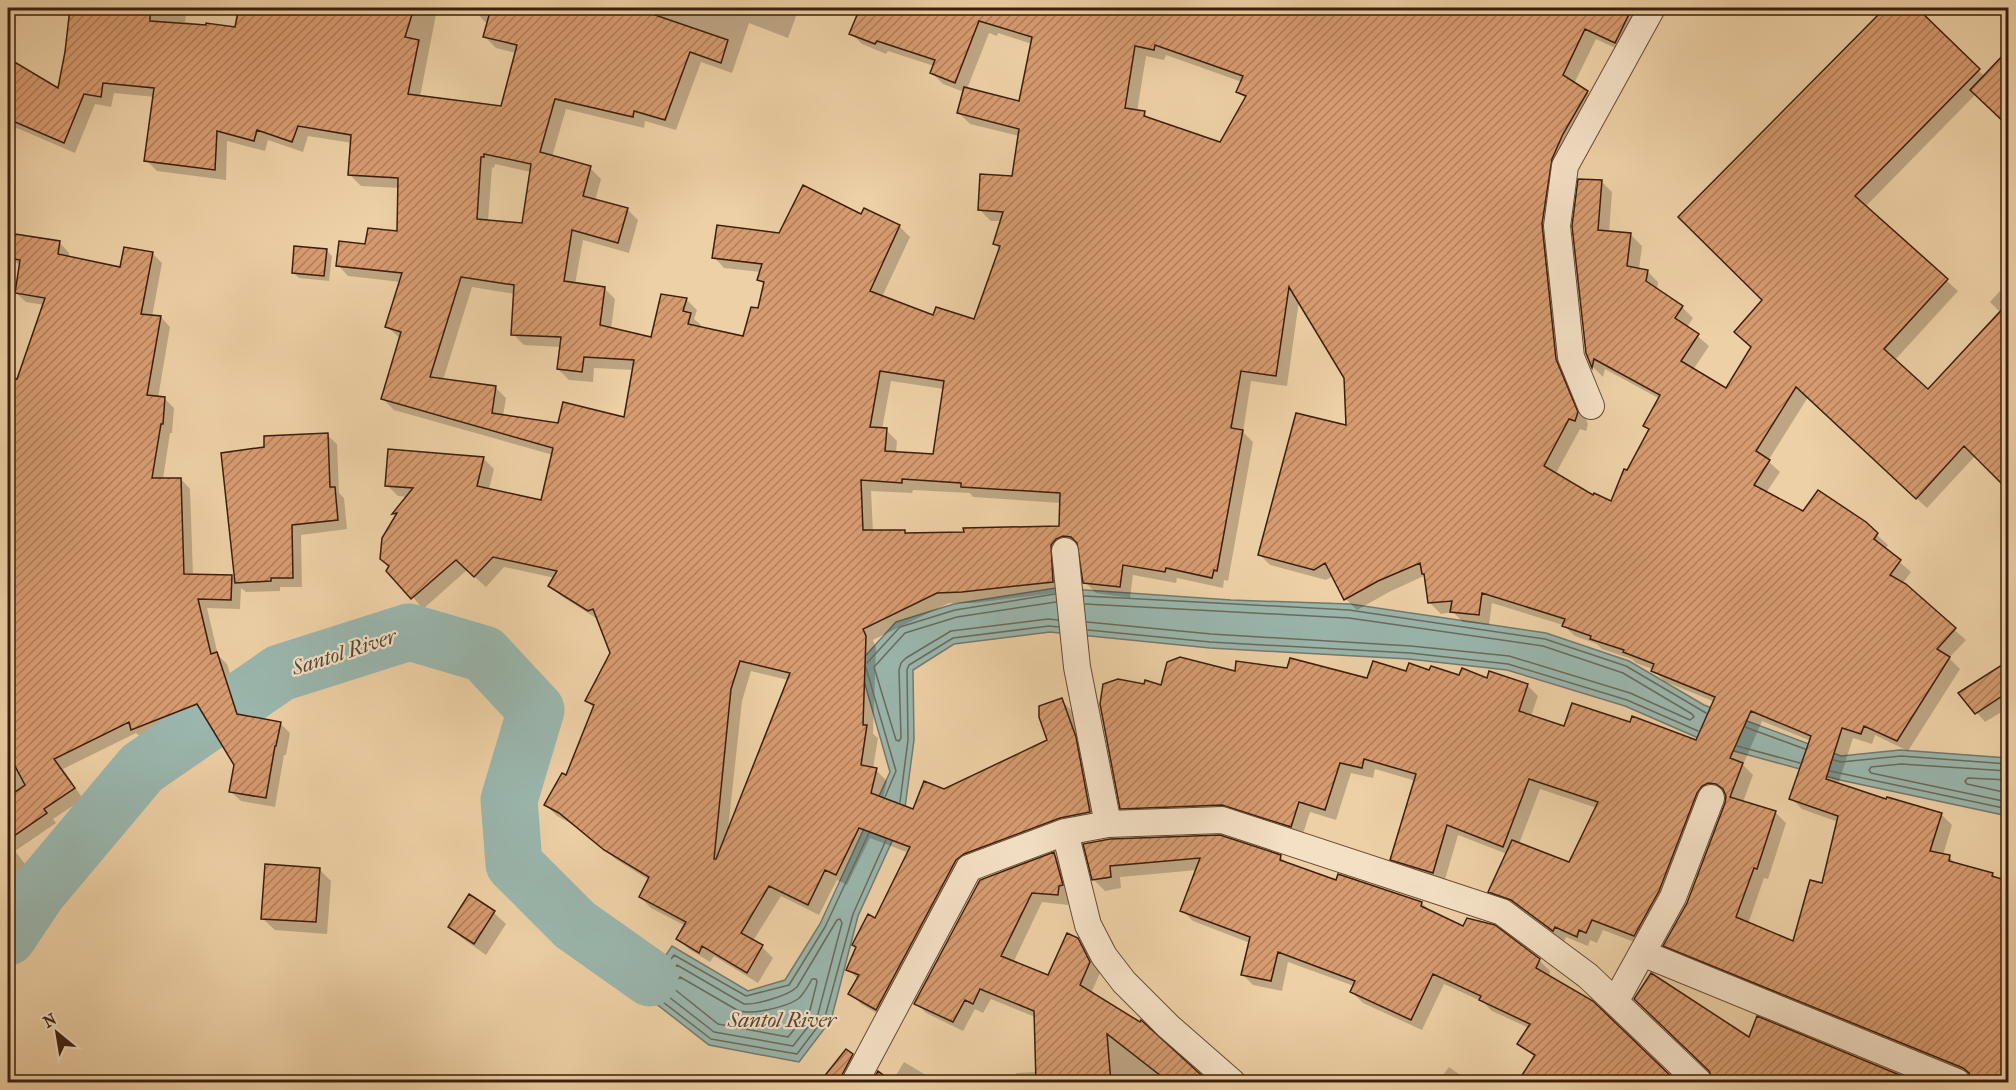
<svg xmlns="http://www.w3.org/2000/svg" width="2016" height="1090" viewBox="0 0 2016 1090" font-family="'IM FELL French Canon',serif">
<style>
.water{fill:#9ab6ad;stroke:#74796d;stroke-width:1.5}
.shadow{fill:#0003;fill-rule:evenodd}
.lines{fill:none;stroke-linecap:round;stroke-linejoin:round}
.shore{stroke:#6b6a5c;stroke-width:1.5}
.river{stroke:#9ab6ad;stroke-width:57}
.building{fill:url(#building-hatch);stroke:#3c1e0c;stroke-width:1.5;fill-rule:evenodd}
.minor-casing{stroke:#684a32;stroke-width:28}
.minor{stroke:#f4e0c5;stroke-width:26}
.labels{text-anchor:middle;stroke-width:4.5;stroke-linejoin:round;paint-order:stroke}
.water-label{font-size:21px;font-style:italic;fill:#544434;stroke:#f4e0c5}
</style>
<defs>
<pattern id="building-hatch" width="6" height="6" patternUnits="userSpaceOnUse" patternTransform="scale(1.5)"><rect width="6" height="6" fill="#d79b70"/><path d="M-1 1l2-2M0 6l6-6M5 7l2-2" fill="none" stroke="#b07e5a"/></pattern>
</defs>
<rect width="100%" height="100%" fill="#eed0a6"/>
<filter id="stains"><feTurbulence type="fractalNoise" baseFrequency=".00333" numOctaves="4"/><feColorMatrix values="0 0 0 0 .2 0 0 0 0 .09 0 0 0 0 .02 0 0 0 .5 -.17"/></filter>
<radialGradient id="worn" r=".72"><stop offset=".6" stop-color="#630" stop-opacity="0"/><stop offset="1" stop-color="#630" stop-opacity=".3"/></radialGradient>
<path class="water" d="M1056 588 1231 600 1350 604 1546 633 1629 661 1704 705 1841 756 1900 750 2008 758V816L1840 780 1719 747 1625 706 1507 670 1409 659 1210 648 1050 632 954 644 913 670 914 740 904 815 858 916 831 1020 799 1062 709 1045 641 992 672 946 748 991 785 980 820 924 890 772 859 663 896 622 954 604Z"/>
<path class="shadow" d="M71 8H187L185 22 234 28 237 8H799L788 38 749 23 732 73 701 62 676 130 645 121 644 128 566 109 552 157 590 168 601 179 595 201 627 209 638 220 629 253 583 240 575 284 604 288 615 299 611 329 652 339 686 299 697 310 694 319 701 325 700 328 744 338 760 310 765 285 759 280 761 272 724 268 714 257 780 234 862 216 899 226 910 237 882 297 934 317 975 321 1000 249 994 243 1001 221H991L980 210 1013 178 1019 136 970 124 959 113 964 92 943 84 932 73 934 66 888 51 886 54 862 44 851 33 862 8H1648L1626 53 1596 39 1574 84 1587 92 1598 103 1562 171 1566 371 1588 424 1586 431 1580 429 1555 475 1594 497 1612 503 1650 430 1645 425 1660 399 1605 369 1603 377 1593 367 1587 353 1601 181 1612 192 1609 233 1631 235 1642 246 1639 269 1647 271 1658 282 1657 290 1682 307 1693 318 1687 327 1709 346 1693 370 1727 390 1752 347 1764 300 1680 217 1887 8H1915L1985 77 2008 52V126L1976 94 1865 207 1958 291 1894 361 1928 391 2001 313 1990 302 2008 282V488L1976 455 1927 508 1808 397 1768 461 1780 472 1766 493 1803 513 1865 524 1888 545 1885 549 1911 572 1902 584 1966 640 1949 658 1960 669 1908 751 1875 735 1872 744 1853 738 1838 785 1887 801 1941 814 1952 825 1943 855 1949 857 1957 865 1992 875 1997 879 2008 883V1082H1973L1972 1077 1676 956 1665 945 1688 903 1726 804 1727 794H1720L1645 946 1603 930 1597 943 1590 940 1588 946 1566 937 1564 941 1523 910 1500 902 1490 891 1507 854 1458 835 1444 883 1403 870 1392 859 1416 781 1375 769 1373 778 1351 773 1336 820 1310 812 1302 837 1133 819 1122 808 1145 685 1162 687 1236 673 1368 680 1430 672 1460 677 1527 685 1538 696 1531 716 1565 728 1631 724 1697 742 1715 702 1664 681 1653 669 1636 663 1632 659 1602 649 1597 644 1575 636 1563 625 1492 603 1489 625 1463 622 1453 612 1441 614 1430 603 1426 575 1389 592 1357 610 1346 599 1333 576 1326 580 1270 565 1259 554 1347 427 1345 378 1299 301 1287 386 1251 381 1243 432 1253 442 1228 581 1224 580 1223 588 1177 578 1176 583 1133 575 1130 598 1096 593 1085 582 1080 547H1075L1063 592 974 603H949L873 640 876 648 873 734 878 738 873 769 876 770 887 781 883 799 913 811 944 790 1049 741 1061 700 1072 711 1086 750 1100 823 975 865 888 1020 861 1004 850 993 858 979 848 969 909 853 870 838 847 885 837 880 819 915 781 896 753 941 762 947 773 958 758 983 714 956 710 962 689 949 678 938 686 926 651 908 640 897 649 880 617 860 572 824 557 816 546 805 566 777 594 708 587 701 611 653 599 620 561 596 550 585 555 578 504 567 486 587 467 570 423 609 381 559 397 517 394 514 408 497 398 496 387 485 483 458 494 469 489 489 542 502 553 455 394 410 383 399 401 339 387 327 401 282 348 276 338 265 367 246 398 233 400 188 361 186 350 175 352 143 308 136 303 152 268 140 265 151 227 141 226 180 157 171 146 160 155 97 114 93 111 107 95 104 75 153 17 128 15 130 8 126V60L59 91 66 53ZM437 9 477 13 485 22H489L485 37 496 48 516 53 502 108 420 97ZM989 33 997 36 998 33 1032 44 1020 102 967 89ZM1166 55 1242 82 1238 91 1246 99 1221 144 1151 120 1144 113 1137 112 1146 56 1164 60ZM495 164 531 172 524 224 488 221 492 167 494 168ZM472 287 515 294 513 334 524 345 561 347 558 369 569 380 593 382 594 368 634 370 625 419 560 425 503 416 506 398 495 387 443 380ZM891 381 944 389 934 456 896 453 897 441 886 430 882 429ZM913 490 970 493 973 497 1061 503V528L965 534H907L904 531 873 532 871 491 912 493ZM751 671 788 680 728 829 742 701ZM1762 721 1811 741 1791 798 1802 809 1838 822 1823 885 1794 943 1748 924 1764 878 1768 879 1786 823 1775 812 1743 802 1753 775 1743 765ZM1540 789 1597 808 1570 863 1519 844Z
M60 243 69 253V257L121 269 152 253 162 263 152 317H161L170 327 158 398H164L174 408 172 433H170L163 479H181L190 489 193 575 232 576 236 580 266 448 327 435 337 444 339 493 344 498 347 529 301 535 302 587H280V591L246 592 241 588 240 609 207 608 218 655 227 664 244 717 280 723 290 733 286 755H284L275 807 241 801 231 792 236 765 205 715 143 739 136 733 63 769 83 799 53 819 56 823 15 851 34 876 8 896V378L18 381 44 305 26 302 16 293 20 266 12 258Z
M326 250 332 256 329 281 299 278 293 272Z
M2008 664V708L1985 722 1960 693Z
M1085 845 1281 857 1289 865 1336 881 1422 903 1431 912 1539 960 1550 971 1535 1057 1519 1043 1529 1028 1492 1011 1483 1002 1444 984 1422 1030 1363 1003 1352 992 1354 986 1288 962 1282 991 1253 985 1242 974 1250 943 1193 921 1182 910 1197 870 1120 877 1121 888 1105 891 1094 880Z
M1054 854 1064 864 1069 896 1068 905 1042 902 1013 963 1049 977 1077 939 1087 950 1100 973 1091 993 1208 1082H1016V1073L1037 1072 1035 1017 991 999 983 1013 975 1009 963 1031 926 1013 916 1003Z
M319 869 331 881 327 934 275 930 263 919Z
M469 896 494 913 506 924 486 955 462 938 450 927Z
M904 1062 931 1078 936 1082H892Z
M1449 1067 1470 1082H1438Z"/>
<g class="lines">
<path class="shore" d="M1084 596 1349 610 1545 639 1626 666 1706 713
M1056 602 957 617 905 633 874 667 896 740 899 741 901 738 899 670 901 663 906 658 951 631 1048 619 1058 620
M1085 604 1349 618 1543 646 1623 673 1692 714 1694 717 1690 720 1630 693 1509 656 1411 646 1211 634 1087 622
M1088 630 1210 642 1410 653 1508 664 1627 700 1698 731
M867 663 900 627 955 610 1055 594
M866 668 896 771 885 797
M1745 727 1805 749
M1737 746 1800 763
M1834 760 1841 762 1901 756 2008 764
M1830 771 2008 809
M2008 771 1901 764 1871 767 1869 770 1871 773 2008 802
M2008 780 1968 778 1965 781 1967 784 2008 793
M900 802 908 740 907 670 909 665 953 638 1049 626 1059 627
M869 833 825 927 789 985 746 996 674 955 650 988V992L711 1039 797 1054 825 1017 853 914 886 840
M840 919 842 923 818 1014 793 1046 714 1032 660 990 677 965 744 1004C755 1005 788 996 797 987L837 920Z
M680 977 737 1010C750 1016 786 1007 798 999 804 994 808 986 812 979H816L817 982 810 1010 788 1037 718 1024 673 988V985Z"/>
<path class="river" d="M8 937 38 892 142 768 280 673 409 632 484 654 536 710 509 800 514 864 575 925 650 978"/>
</g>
<path class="building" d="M70 8H121L150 10V21L206 25V23L235 27 239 8H283L310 14 311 8H414L405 37 419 40 408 94 501 106 517 45 483 37 491 8H657L655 15 728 40 721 63 690 52 665 120 634 111 633 117 555 99 540 152 591 166 583 196 628 208 618 243 572 230 564 281 605 287 600 325 651 337 661 294 687 298 683 311 691 313 688 324 743 336 751 307 758 308 764 282 757 280 762 264 712 258 717 225 779 233 803 185 861 214 864 208 900 225 870 291 933 315 936 307 974 319 1000 246 993 244 1003 212 978 210 980 174 1012 176 1019 129 957 113 964 87 1019 101 1032 37 979 21 955 83 930 73 935 60 877 41 875 44 849 34 860 8H942L955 12 956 8H1632L1615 43 1585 29 1563 75 1588 91 1563 134 1552 159 1542 224 1556 359 1578 412 1575 421 1569 419 1544 466 1593 495 1594 493 1611 501 1624 469 1627 470 1649 429 1643 426 1660 395 1594 359 1592 368 1586 353 1572 226 1578 179 1602 180 1598 230 1631 233 1627 266 1648 270 1646 281 1683 306 1675 318 1699 334 1681 361 1726 388 1751 347 1734 332 1762 300 1678 217 1885 8H1917L1980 69 1855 196 1948 279 1884 349 1928 389 2008 303V490L1964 446 1916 499 1796 387 1756 451 1770 460 1754 485 1803 511 1818 490 1866 522 1878 533 1874 539 1901 560 1890 575 1906 584 1956 628 1937 649 1950 657 1897 741 1864 726 1861 734 1842 728 1826 779 1886 799 1887 797 1942 813 1930 851 1950 855 1949 861 1993 873 1992 876 2008 881V1083H1972L1969 1073 1963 1068 1663 946 1687 903 1725 803 1726 796 1723 789 1716 784 1708 783 1702 786 1697 793 1659 891 1634 936 1592 920 1586 933 1579 930 1577 937 1555 927 1553 931 1511 900 1488 892 1512 840 1569 862 1598 802 1529 779 1503 847 1447 825 1433 873 1390 860 1416 774 1364 759 1362 768 1340 763 1325 810 1299 802 1291 827 1222 805 1120 809 1100 704 1103 684 1118 679 1144 684 1145 680 1161 685 1167 662 1180 657 1235 671 1236 661 1287 668 1290 658 1367 678 1373 661 1406 671 1409 663 1429 670 1431 666 1459 675 1462 668 1487 678 1489 671 1528 684 1519 711 1564 726 1572 703 1630 722 1632 716 1696 740 1715 697 1651 671 1654 664 1623 652 1624 650 1590 639 1591 636 1562 626 1565 619 1482 593 1479 615 1450 612 1452 601 1428 603 1424 574H1422L1420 563 1378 581 1344 600 1325 563 1314 570 1258 555 1296 413 1346 425 1344 378 1289 287 1276 376 1241 371 1231 428 1243 430 1217 571 1214 570 1212 578 1166 568 1165 572 1123 565 1120 587 1083 583 1077 543 1071 537 1063 536 1056 539 1051 545 1053 582 962 592 937 593 863 629 866 636 863 725H867L861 765 877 768 871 793 913 809 924 781 944 789 1047 740 1039 717V706L1062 698 1076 737 1090 812 1060 818 964 854 956 860 876 1010 848 994 859 975 846 970 856 947 852 945 868 914 875 918 910 847 859 828 836 875 825 870 808 905 769 886 741 933 763 945 747 973 702 946 699 953 676 939 686 922 639 897 649 877 604 850 559 813 544 805 562 773 566 775 594 705 585 701 610 653 593 609 588 611 548 586 557 571 493 557 474 577 456 560 411 599 386 571 389 566 380 559 382 538 397 513 392 514 413 488 385 486 388 449 484 457 477 486 541 500 553 448 381 399 401 332 385 327 402 273 336 266 339 241 365 244 368 228 397 231 398 178 348 175 351 135 298 126 292 142 257 130 254 141 217 131 215 170 144 161 154 88 103 83 101 97 84 94 64 143 8 119V58L58 88 65 52ZM1155 45 1243 76 1236 92 1246 96 1220 142 1144 116 1145 111 1125 108 1135 46 1154 50ZM484 154 531 164 522 223 477 219 481 157H484ZM461 277 514 285 511 335 561 337 557 369 582 372 584 357 634 360 624 417 563 402 558 423 492 413 496 386 430 377ZM880 371 944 381 933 454 885 451 887 428 870 427ZM902 479 961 483V487L1060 493 1059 526 963 528 964 532 905 533V530H863L861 480 902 483ZM740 661 790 673 716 859H714L731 689ZM1751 711 1811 736 1789 799 1838 816 1822 883 1810 880 1793 941 1736 917 1754 868 1757 869 1776 811 1730 797 1743 763 1730 758Z
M2008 50V126L1970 90Z
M15 234 60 241 58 254 120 267 124 247 153 252 141 314 161 316 147 395 165 397 163 424H161L152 478H181L184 574 232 575 231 600 198 599 211 654 217 652 237 714 281 722 276 746H275L266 798 229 792 234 765 197 704 131 730 129 722 54 759 75 788 44 809 47 813 8 840V797L25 785 8 753V377L17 379 45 298 15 293 20 260 10 258Z
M294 246 327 249 324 276 292 273Z
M328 433 330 487H335L338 520 292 525 293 578H271V581L235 583 221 453 264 447V436Z
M2008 661V692L1975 714 1958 693Z
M1220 835 1281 855 1280 860 1336 880 1338 874 1422 902 1421 906 1463 926 1467 918 1495 925 1540 959 1536 968 1593 1001 1678 1083H1517L1535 1055 1517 1044 1530 1024 1479 1000 1481 996 1433 974 1411 1020 1350 992 1355 981 1278 952 1271 981 1241 975 1250 937 1180 911 1200 858 1110 866 1111 877 1092 880 1083 844 1110 839Z
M1054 852 1063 885 1059 886 1058 895 1032 893 1001 956 1048 975 1067 933 1078 938 1090 962 1080 985 1140 1022 1141 1020 1210 1083H1170L1107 1034 1111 1083H1036L1034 1011 980 989 973 1004 965 1000 953 1022 914 1004 980 880Z
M265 864 320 868 316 922 261 919Z
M469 894 495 911 474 944 448 927Z
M1651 973 1749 1037 1757 1016 1919 1083H1714L1709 1071 1634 999Z
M846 1049 853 1054 842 1075 840 1083H819Z
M878 1071 894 1083H872Z"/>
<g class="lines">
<g class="minor-casing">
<path id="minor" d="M1591 406 1571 357 1557 226 1565 166 1652 8
M1065 551 1077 667 1108 824
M1065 832 1088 925 1104 956 1124 982 1168 1026 1232 1082
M1642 953 1957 1082
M1615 1002 1673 897 1711 798
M855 1082 969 868 1065 832 1108 824 1222 820 1502 912 1588 976 1699 1082"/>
</g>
<use href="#minor" class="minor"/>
</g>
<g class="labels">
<g class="water-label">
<text transform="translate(344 652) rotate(-18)" y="7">Santol River</text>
<text x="782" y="1027">Santol River</text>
</g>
</g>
<rect width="2016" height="1090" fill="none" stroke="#eed0a6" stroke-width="30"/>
<rect x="9" y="9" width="1998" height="1072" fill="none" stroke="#3c1e0c" stroke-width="3"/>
<rect x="15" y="15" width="1986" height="1060" fill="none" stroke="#3c1e0c" stroke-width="1.5"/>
<g transform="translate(57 1033) rotate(330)" stroke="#f4e0c5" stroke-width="4.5" paint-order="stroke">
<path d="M0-4.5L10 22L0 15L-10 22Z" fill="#3c1e0c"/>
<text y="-9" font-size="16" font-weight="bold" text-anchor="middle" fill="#3c1e0c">N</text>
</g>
<rect width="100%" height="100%" filter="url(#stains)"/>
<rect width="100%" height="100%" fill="url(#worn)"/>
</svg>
